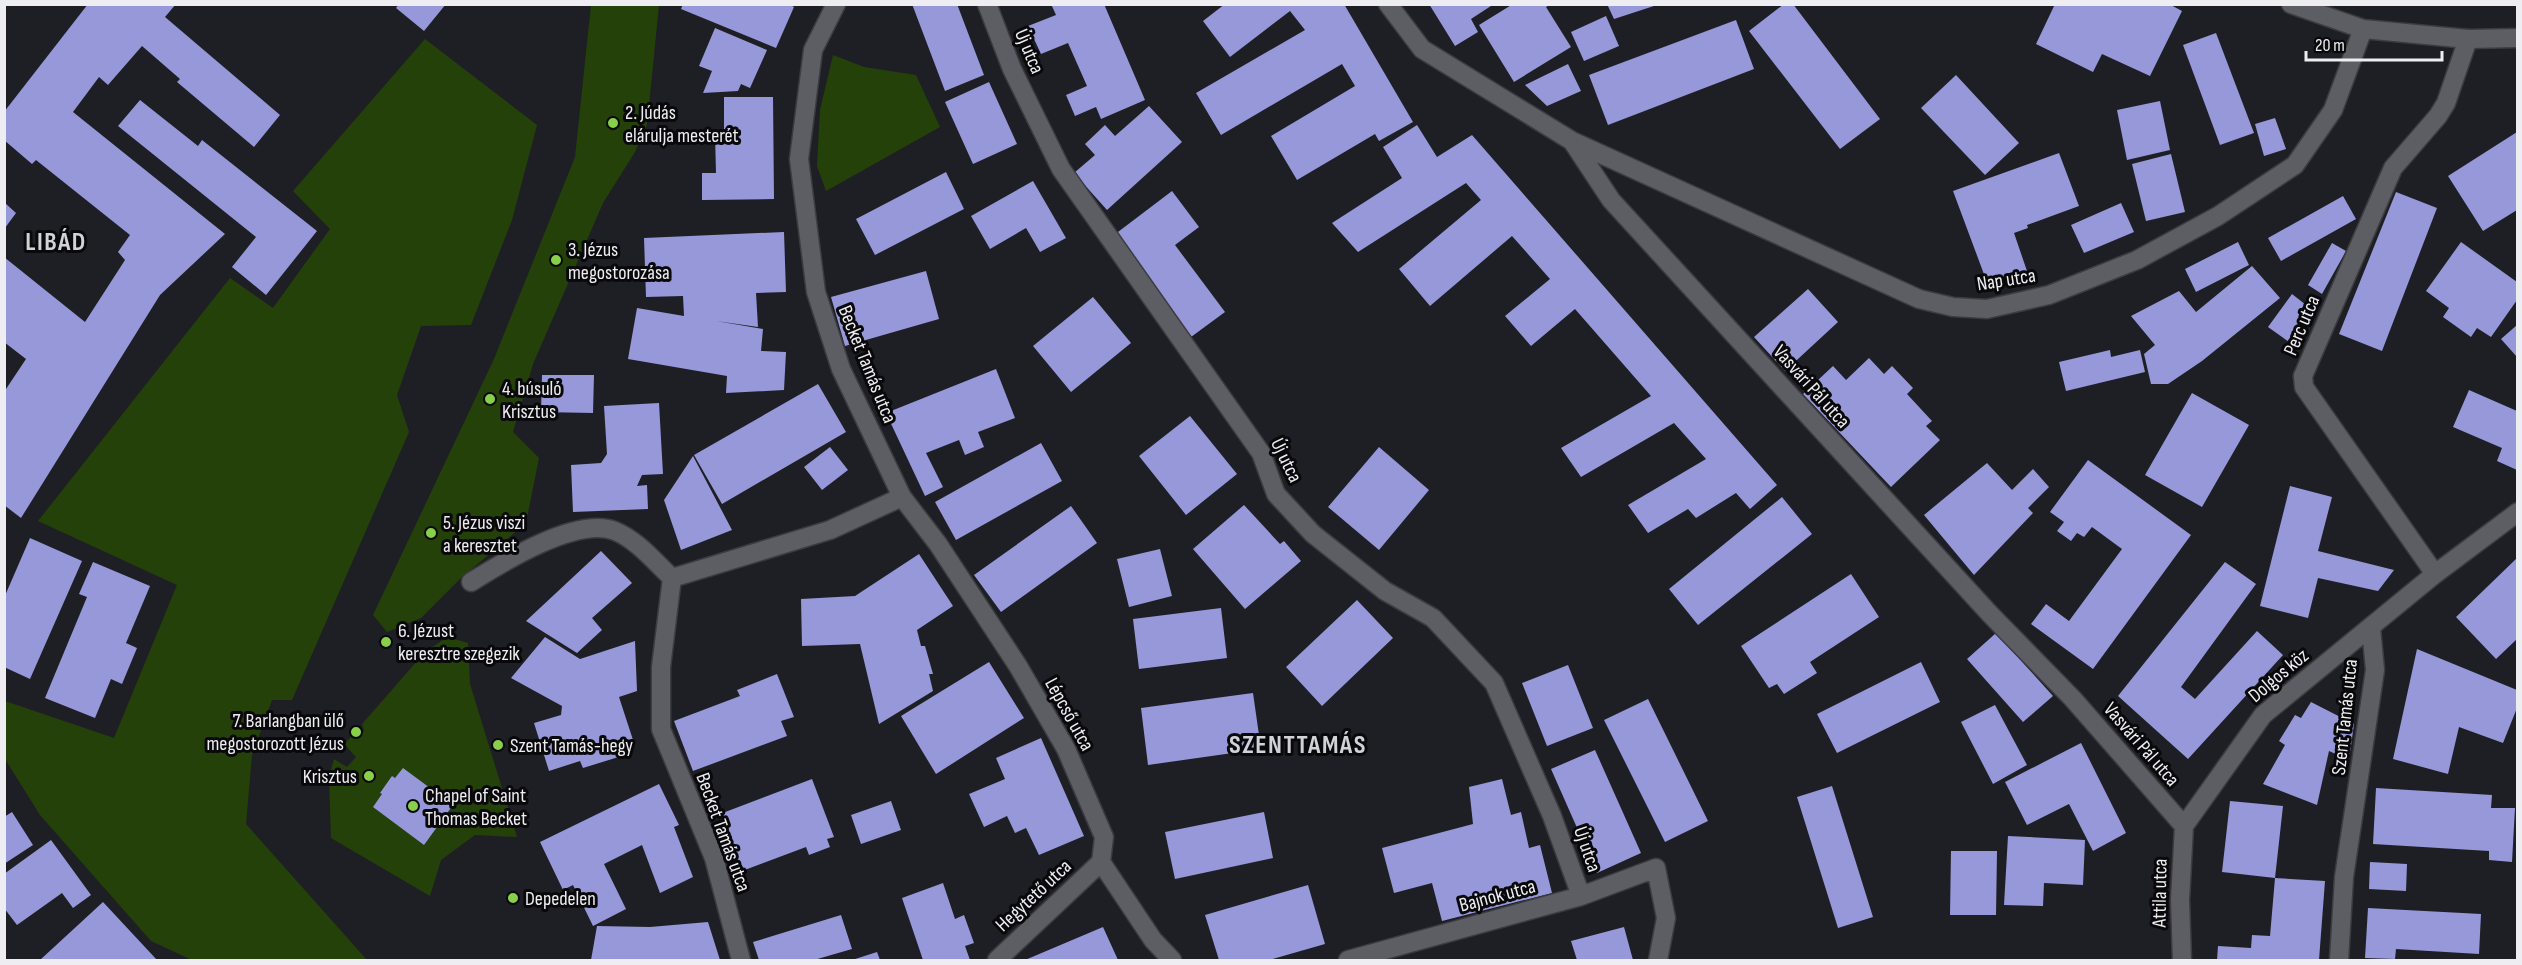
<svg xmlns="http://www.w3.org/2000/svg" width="2522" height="965" viewBox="0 0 2522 965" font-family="'Sofia Sans Condensed',sans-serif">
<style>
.green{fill:#25410a}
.building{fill:#9698da}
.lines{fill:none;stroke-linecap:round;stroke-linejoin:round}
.lane-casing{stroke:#3b3b40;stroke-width:21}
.street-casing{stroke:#3b3b40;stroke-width:21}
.lane{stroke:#5d5d64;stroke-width:18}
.street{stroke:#5d5d64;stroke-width:18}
.poi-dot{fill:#88cf4a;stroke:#09090b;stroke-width:2}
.labels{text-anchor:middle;stroke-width:6;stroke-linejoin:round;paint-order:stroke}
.street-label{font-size:20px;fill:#eeeef2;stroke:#09090b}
.poi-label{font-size:20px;fill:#eeeef2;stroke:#09090b;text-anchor:start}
.district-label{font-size:26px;font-weight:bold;letter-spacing:1.5px;fill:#d1d1d9;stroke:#09090b}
</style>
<rect width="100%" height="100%" fill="#1e1f24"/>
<path class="green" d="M591 5H659L647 125 635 152 603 203 533 364 513 432 539 458 526 523 460 579 421 618 387 632 373 615 494 359 575 157Z
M425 39 537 125 512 220 471 325 421 326 397 395 409 432 292 700H272L252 755 246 824 367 960H192L151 941 40 815 5 759V701L114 738 177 585 38 521 230 278 273 308 330 229 293 191Z
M833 55 864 67 916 75 940 127 826 191 817 166 820 110Z
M447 637 468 643 470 684 517 837 475 835 441 860 430 896 331 838 329 777 334 759 347 767 356 757 344 744 351 737 358 738 364 731 362 724 425 652Z"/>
<path class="building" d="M88 4H176L165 17 280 115 254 147 177 82 180 79 142 46 108 85 99 77 73 112 225 234 160 295 21 518 4 505V392L26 359 4 342V257L85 322 125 260 118 252 130 235 36 160 32 164 4 140V112Z
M399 4H446L424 31 396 8Z
M683 4H789L794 7 776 48 681 9Z
M912 4H957L984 75 945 91Z
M1051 4H1104L1145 100 1101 119 1096 107 1075 116 1066 95 1087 86 1068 43 1041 54 1028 26 1056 15Z
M1225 4H1344L1413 122 1379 141 1375 134 1297 180 1271 136 1355 86 1342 64 1221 135 1196 93 1305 30 1290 11 1230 57 1203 21Z
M1429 4H1494L1471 19 1478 32 1455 46Z
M1513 4H1551L1546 7 1571 47 1514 82 1479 25Z
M1607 4H1657V5L1614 19Z
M1784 4H1793L1880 119 1840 149 1749 31Z
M2055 4H2169L2182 11 2150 76 2102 54 2093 72 2036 44Z
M1606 16 1619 46 1584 61 1571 32Z
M1736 20 1754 69 1608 125 1589 75Z
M715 28 767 50 750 88 741 84 738 91 703 93 712 71 699 66Z
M2216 33 2254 133 2220 145 2183 45Z
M1568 64 1581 91 1547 106 1525 85Z
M1956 75 2019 143 1985 175 1921 108Z
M989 82 1017 144 973 164 945 102Z
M724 97H773L774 199 702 200V173H716L715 134H724Z
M140 100 198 146 202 140 317 231 266 295 232 267 256 237 118 126Z
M2160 101 2170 150 2127 160 2117 110Z
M1149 106 1182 142 1107 210 1074 173 1095 155 1085 144 1105 125 1115 136Z
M2275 118 2286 149 2264 156 2255 124Z
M1417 125 1437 157 1472 135 1777 485 1750 509 1736 493 1696 518 1688 509 1648 533 1628 505 1706 459 1674 423 1581 477 1561 448 1651 396 1575 309 1531 346 1505 316 1550 279 1512 236 1430 306 1399 269 1481 200 1466 183 1358 252 1332 223 1402 178 1383 147Z
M2517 132V210L2483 231 2448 176Z
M2059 153 2079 206 2027 225 2028 228 2014 233 2027 271 1988 285 1953 191Z
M2171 154 2185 212 2146 221 2132 164Z
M946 172 964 209 875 255 856 219Z
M1033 181 1066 238 1040 252 1026 228 990 249 971 216Z
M1172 191 1199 227 1175 245 1225 312 1191 337 1114 235Z
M2396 192 2437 208 2382 351 2339 334Z
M2343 196 2356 219 2281 261 2268 238Z
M5 203 16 213 5 228Z
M2121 203 2134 232 2084 253 2071 225Z
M784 232 786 292 756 293 758 327 716 321 763 329 761 351 786 352 784 390 726 393 727 376 628 359 637 308 684 316 683 296 646 297 644 238Z
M2238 242 2249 265 2196 292 2185 269Z
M2461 242 2517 282V300L2491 337 2477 328 2471 337 2443 317 2449 308 2426 291Z
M2332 243 2346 251 2322 294 2308 285Z
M2252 266 2280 298 2202 361 2168 384H2151L2144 354 2155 345 2131 316 2179 291 2196 312Z
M926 271 939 319 845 346 831 297Z
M1808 289 1838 322 1785 371 1754 337Z
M2292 294 2315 312 2292 344 2268 327Z
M1093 297 1131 343 1071 392 1033 346Z
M2517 325V357L2501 339Z
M2110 350 2111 357 2140 350 2145 372 2066 391 2059 362Z
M1869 358 1884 374 1892 366 1913 388 1907 394 1932 421 1926 426 1940 440 1891 487 1803 394 1833 366 1846 380Z
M996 369 1015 418 978 432 984 447 965 455 959 440 926 453 943 487 925 496 886 413Z
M542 375H594L593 413 541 412Z
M818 384 846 432 722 504 694 455Z
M2469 390 2517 411V470L2497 461 2502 448 2453 427Z
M2192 393 2249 425 2202 507 2145 475Z
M659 403 663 474 642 475 637 486 647 485 648 509 573 512 571 465 601 463 607 454 604 406Z
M1190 416 1237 474 1186 515 1139 456Z
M1041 443 1062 481 956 540 935 502Z
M830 447 848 470 822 490 804 467Z
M1379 447 1429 490 1379 550 1328 507Z
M693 456 732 530 681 550 664 500Z
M2088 460 2191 535 2093 669 2031 624 2046 604 2069 621 2122 549 2092 527 2084 537 2077 533 2071 541 2057 531 2064 522 2050 512Z
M1987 463 2012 490 2033 469 2049 487 2028 508 2033 513 1974 575 1924 515Z
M2290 486 2332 497 2318 551 2394 570 2378 591 2318 578 2308 618 2260 606Z
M1782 497 1812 534 1698 625 1669 589Z
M1244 505 1280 544 1284 541 1301 561 1245 609 1193 549Z
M1071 506 1097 543 1001 612 974 575Z
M30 538 82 561 30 679 4 667V598Z
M1160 549 1172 596 1129 607 1117 559Z
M601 551 632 583 592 618 602 630 577 653 526 621Z
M919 554 953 606 917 630 921 646H925L933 674H929L933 691 879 724 860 644 802 646 801 599 855 596Z
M2517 558V639L2496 659 2456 617Z
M93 562 150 586 126 643 137 648 122 684 111 679 95 718 45 698 87 597 79 594Z
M2225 562 2256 584 2181 687 2195 699 2257 631 2283 655 2188 759 2118 696Z
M1851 574 1879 617 1810 662 1817 673 1784 694 1777 684 1769 688 1741 646Z
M1357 600 1393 638 1322 706 1286 667Z
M1221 608 1227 658 1139 669 1133 619Z
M1996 633 2053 696 2023 722 1967 659Z
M545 637 580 659 635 641 637 691 619 697 634 743 623 746 625 755 583 768 580 761 549 771 534 723 561 715 562 706 511 678Z
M2417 649 2517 690V708L2503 743 2459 727 2448 774 2393 759Z
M989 662 1024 718 936 774 901 716Z
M1921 662 1940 702 1837 753 1817 714Z
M1568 665 1593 728 1547 746 1522 683Z
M777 674 794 717 781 721 787 736 693 771 674 721 740 696 737 690Z
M1253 693 1261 749 1148 765 1141 708Z
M1648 699 1708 821 1665 842 1604 720Z
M2311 702 2354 724 2349 760 2329 751 2317 805 2263 784 2285 745 2279 741 2295 715 2301 718Z
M1995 705 2027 765 1993 784 1961 722Z
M1041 738 1084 836 1039 855 1026 828 1015 833 1007 816 984 827 969 794 1005 779 996 758Z
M2081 743 2126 833 2093 851 2069 804 2027 825 2005 782Z
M1595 750 1641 853 1597 873 1551 769Z
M403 768 453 805 424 845 373 807 382 794 380 793 392 776 395 778Z
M812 779 834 837 827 839 830 847 809 855 806 847 742 871 720 814Z
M1502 779 1511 815 1521 812 1529 848 1540 845 1552 893 1442 921 1432 883 1394 893 1382 848 1473 824 1469 787Z
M659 784 679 825 674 827 693 877 660 893 642 845 604 864 626 909 593 926 573 885 563 890 540 842Z
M1832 786 1873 917 1838 928 1797 797Z
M2376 788 2492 795 2491 808H2515L2512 862 2489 860V851L2373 844Z
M891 801 901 830 861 844 851 815Z
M2230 801 2283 806 2275 878 2222 872Z
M12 812 33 845 4 864V817Z
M1264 812 1273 858 1175 879 1165 832Z
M2008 836 2085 840 2083 885 2044 883 2043 906 2004 905Z
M51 840 91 895 73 908 62 893 17 925 4 908V874Z
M1951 851H1997L1996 915H1950Z
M2370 862 2407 864 2406 891 2369 889Z
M2275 878 2325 881 2319 960H2217L2218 946 2251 948 2252 935 2270 936Z
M943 883 955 919 964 915 974 943 965 946 970 960H923L902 898Z
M1308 885 1325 944 1269 960H1219L1205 915Z
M103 902 157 960H40Z
M2368 908 2481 914 2479 954 2396 949 2395 959 2365 958Z
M841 915 852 949 814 960H759L753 942Z
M708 922 720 960H591L597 926 650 927Z
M1103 927 1118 960H1025Z
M1624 927 1633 960H1577L1571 941Z
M877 952 880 960H852Z"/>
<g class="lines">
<g class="lane-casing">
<path id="lane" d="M2303 376 2393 168 2438 116 2446 103 2468 39"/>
</g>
<g class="street-casing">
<path id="street" d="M836 4 813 50 799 159 816 292 841 369 902 497 938 544 1018 666 1066 749 1104 837 1101 862 1153 940 1172 960
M987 4 1012 69 1061 169 1261 453 1276 494 1313 534 1385 591 1433 618 1494 683 1552 816 1581 896
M1388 4 1422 49 1572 141 1611 200 1989 613 2073 699 2184 826
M2291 4 2363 29 2468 39 2518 38
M1572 141 1919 299 1953 307 1987 309 2049 295 2137 260 2218 216 2295 165 2333 110 2363 29
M2303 376 2304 387 2435 574
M672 578 661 667V729L714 858 741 960
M672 578 830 530 902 497
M471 582C503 562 577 516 615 531 637 540 655 562 672 578
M2184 826 2263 715 2435 574 2518 512
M997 960 1101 862
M1348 960 1581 896 1656 868 1666 918 1658 960
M2182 960 2180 900 2184 826
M2339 960 2344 877 2375 670 2371 628"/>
</g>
<use href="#lane" class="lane"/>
<use href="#street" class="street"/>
</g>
<g class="poi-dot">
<circle cx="613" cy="123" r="6"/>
<circle cx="556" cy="260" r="6"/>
<circle cx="490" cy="399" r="6"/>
<circle cx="431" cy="533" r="6"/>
<circle cx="386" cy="642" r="6"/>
<circle cx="356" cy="732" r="6"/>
<circle cx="498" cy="745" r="6"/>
<circle cx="369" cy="776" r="6"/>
<circle cx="413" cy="806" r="6"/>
<circle cx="513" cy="898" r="6"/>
</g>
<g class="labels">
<g class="street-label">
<text transform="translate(1030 51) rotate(67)" y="7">Új utca</text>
<text transform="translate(2006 279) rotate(-9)" y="7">Nap utca</text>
<text transform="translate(2301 325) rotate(-67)" y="7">Perc utca</text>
<text transform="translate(868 364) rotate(68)" y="7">Becket Tamás utca</text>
<text transform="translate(1812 386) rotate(48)" y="7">Vasvári Pál utca</text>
<text transform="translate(1287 460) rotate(64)" y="7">Új utca</text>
<text transform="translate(2278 675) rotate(-40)" y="7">Dolgos köz</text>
<text transform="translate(1070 714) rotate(61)" y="7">Lépcső utca</text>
<text transform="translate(2344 717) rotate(-84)" y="7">Szent Tamás utca</text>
<text transform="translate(2142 744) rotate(49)" y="7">Vasvári Pál utca</text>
<text transform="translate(724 832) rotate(70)" y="7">Becket Tamás utca</text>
<text transform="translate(1588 849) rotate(71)" y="7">Új utca</text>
<text transform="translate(2159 893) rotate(-89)" y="7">Attila utca</text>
<text transform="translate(1033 895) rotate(-43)" y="7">Hegytető utca</text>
<text transform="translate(1497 895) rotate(-15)" y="7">Bajnok utca</text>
</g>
<g class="poi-label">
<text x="625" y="119">2. Júdás<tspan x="625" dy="23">elárulja mesterét</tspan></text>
<text x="568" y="256">3. Jézus<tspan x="568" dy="23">megostorozása</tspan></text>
<text x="502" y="395">4. búsuló<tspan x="502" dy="23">Krisztus</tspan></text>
<text x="443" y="529">5. Jézus viszi<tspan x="443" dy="23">a keresztet</tspan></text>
<text x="398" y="637">6. Jézust<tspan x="398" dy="23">keresztre szegezik</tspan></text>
<text x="344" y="727" text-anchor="end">7. Barlangban ülő<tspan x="344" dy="23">megostorozott Jézus</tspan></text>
<text x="510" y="752">Szent Tamás-hegy</text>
<text x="357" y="783" text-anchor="end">Krisztus</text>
<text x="425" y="802">Chapel of Saint<tspan x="425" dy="23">Thomas Becket</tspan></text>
<text x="525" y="905">Depedelen</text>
</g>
<g class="district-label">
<text x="56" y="250">LIBÁD</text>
<text x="1298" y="753">SZENTTAMÁS</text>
</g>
</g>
<rect width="2522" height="965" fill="none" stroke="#eeeef2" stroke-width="12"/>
<path d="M2306 51v9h136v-9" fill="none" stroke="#eeeef2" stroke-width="3"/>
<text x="2315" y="51" font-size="18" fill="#eeeef2" stroke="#09090b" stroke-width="4.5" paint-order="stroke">20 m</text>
</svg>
